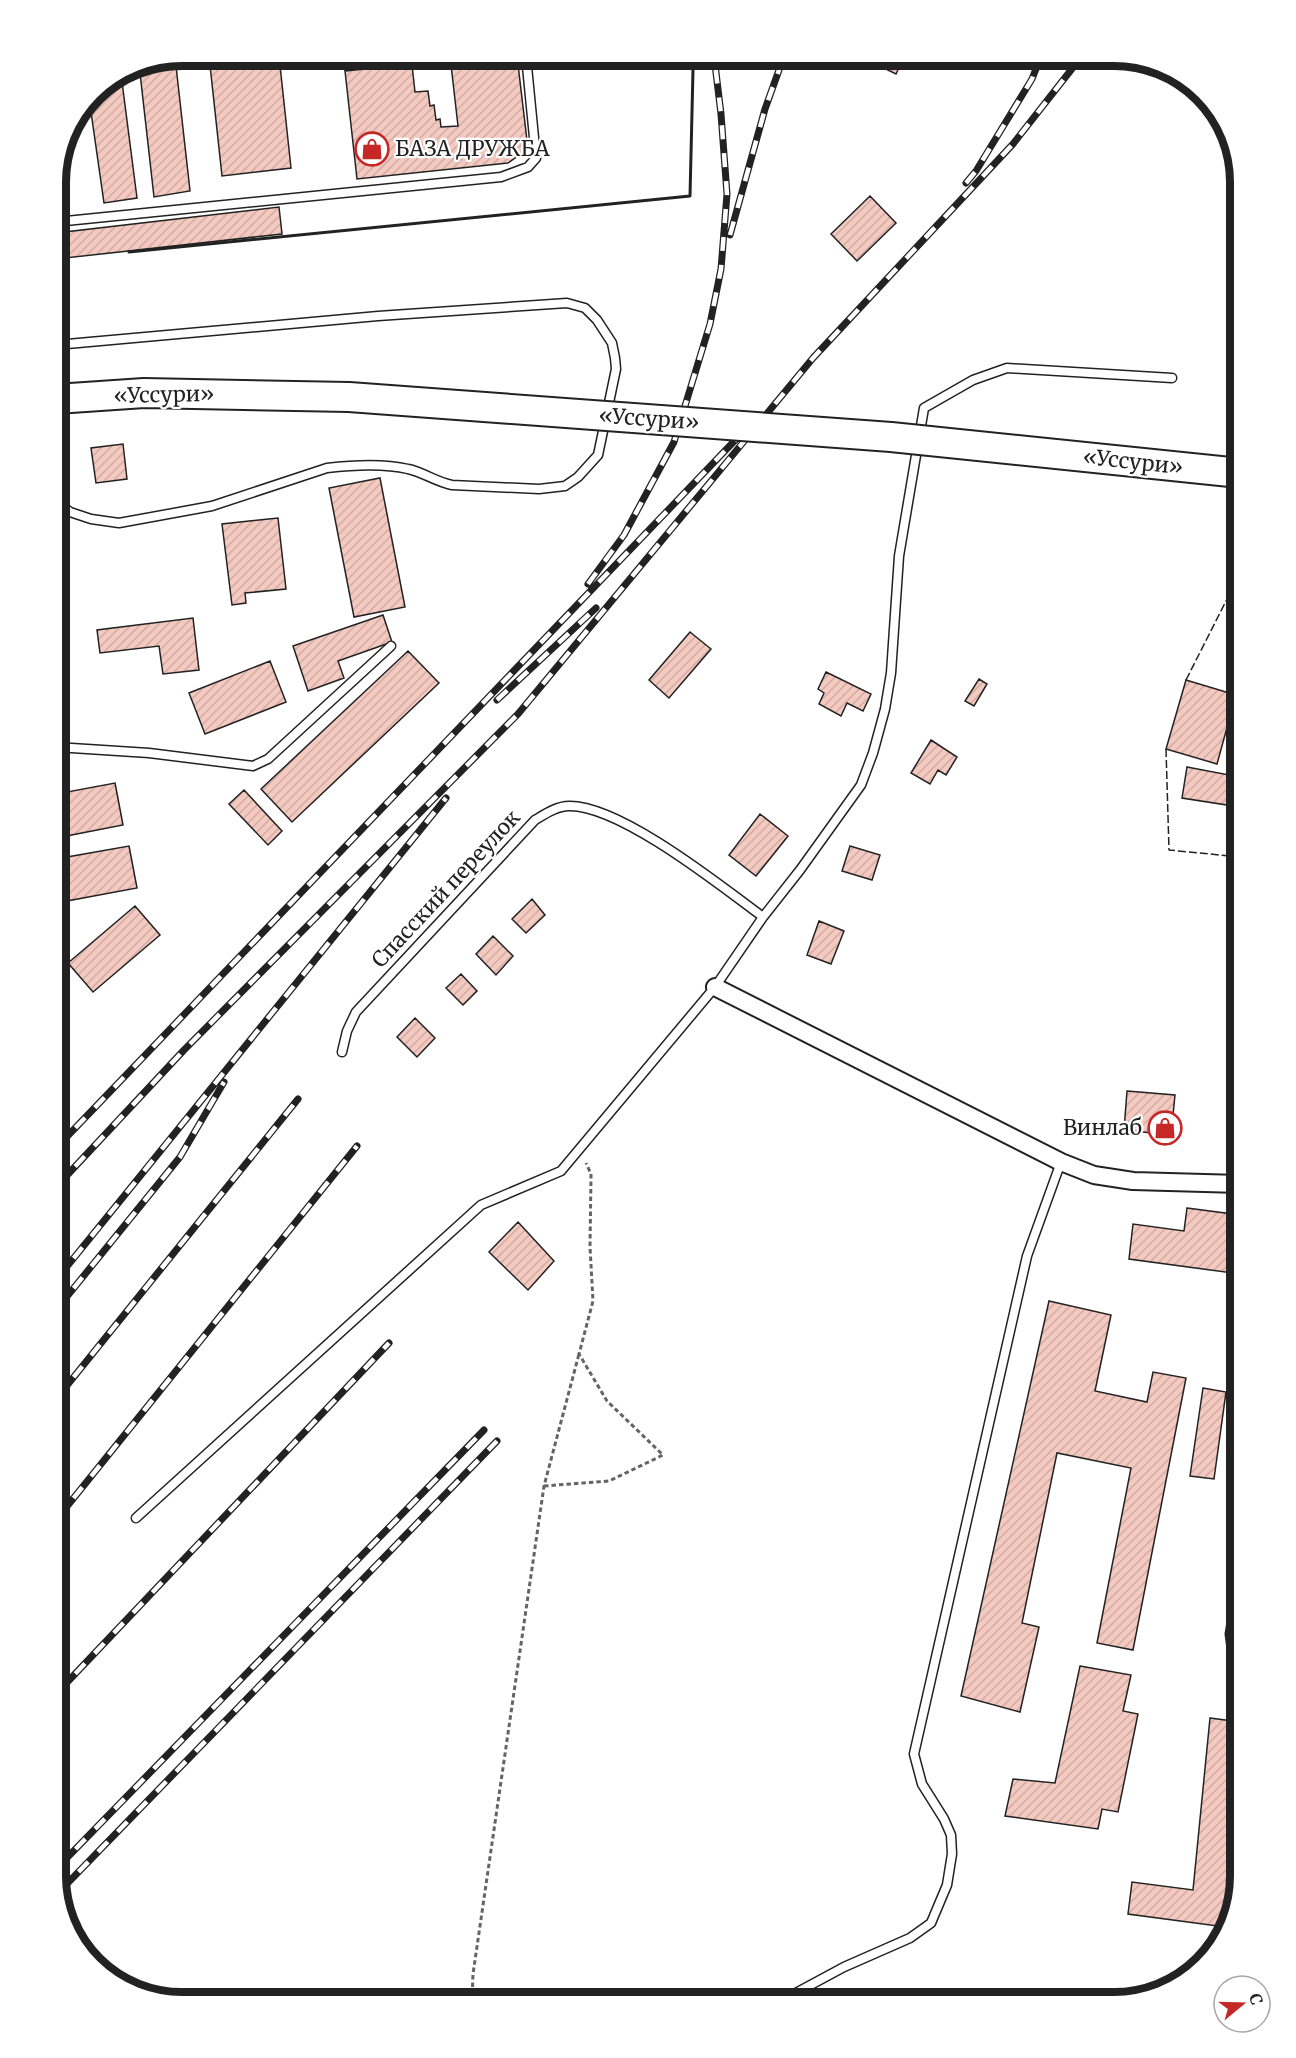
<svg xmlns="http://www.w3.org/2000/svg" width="1296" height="2058" viewBox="0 0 1296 2058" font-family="Merriweather,serif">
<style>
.building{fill:url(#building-hatch);stroke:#222;stroke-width:1.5}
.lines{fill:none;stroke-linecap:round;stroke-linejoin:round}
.service-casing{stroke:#222;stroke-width:11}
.minor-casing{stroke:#222;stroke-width:20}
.path{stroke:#646464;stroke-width:3;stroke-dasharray:4.5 3;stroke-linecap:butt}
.service{stroke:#fff;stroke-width:8}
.minor{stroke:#fff;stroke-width:16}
.rail-casing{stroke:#222;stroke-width:7}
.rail{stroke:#fff;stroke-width:4.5;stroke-dasharray:14;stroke-linecap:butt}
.trunk-bridge-casing{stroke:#222;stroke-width:32;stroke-linecap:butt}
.trunk-bridge{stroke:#fff;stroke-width:28}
.fence{stroke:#222;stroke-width:1.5;stroke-dasharray:8 3;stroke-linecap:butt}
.wall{stroke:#222;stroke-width:3}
.labels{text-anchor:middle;stroke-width:4.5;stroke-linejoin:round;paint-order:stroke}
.poi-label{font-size:21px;fill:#222;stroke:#fff;text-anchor:start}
.street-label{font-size:21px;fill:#222;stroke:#fff}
.rim{fill:none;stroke:#222;stroke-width:8}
</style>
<defs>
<pattern id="building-hatch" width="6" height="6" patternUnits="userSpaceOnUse" patternTransform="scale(1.5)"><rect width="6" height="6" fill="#f3c9c0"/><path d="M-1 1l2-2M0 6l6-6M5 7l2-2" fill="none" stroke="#d0aca5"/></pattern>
</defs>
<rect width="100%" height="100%" fill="#fff"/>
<path class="building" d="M209 56H279L291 168 222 176Z
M343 56H410L384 58 385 67 345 71Z
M411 56 415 92 428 91 430 106 434 105 436 120 440 119 441 127 458 126 450 56H517L528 149 508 163 357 179 345 71 385 67 384 58Z
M642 56H664L644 62Z
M859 56H903L904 57 896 74Z
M175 57 190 191 154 197 139 64Z
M121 74 137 198 104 203 89 98 93 92Z
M870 196 896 223 857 261 831 234Z
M279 207 282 234 56 259V233Z
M123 444 127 479 96 483 91 448Z
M380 478 405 607 354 617 329 488Z
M278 518 286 589 245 593 246 603 232 605 222 524Z
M383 615 392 642 338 661 344 678 308 691 293 646Z
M193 618 199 670 163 674 159 646 100 653 97 630Z
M690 632 711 649 669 698 649 680Z
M408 651 439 683 292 822 261 789Z
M270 661 286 702 205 734 189 693Z
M826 672 871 694 863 711 847 703 841 716 819 704 824 693 818 689Z
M979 679 987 684 974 706 965 701Z
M1186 680 1236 695 1217 764 1166 749Z
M931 740 957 757 946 775 938 770 930 784 911 773Z
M1187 767 1240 777V807L1182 798Z
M115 783 123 825 56 838V794Z
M244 790 282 831 268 845 229 804Z
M760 814 788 836 756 876 729 855Z
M129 846 137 888 56 903V859Z
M850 846 880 855 872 880 842 871Z
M532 899 545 915 526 933 512 919Z
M135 906 160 935 93 992 68 963Z
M819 921 844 931 831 964 807 955Z
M493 936 513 956 496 975 476 954Z
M461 974 477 991 463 1005 446 988Z
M415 1018 435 1038 417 1057 397 1037Z
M1127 1091 1175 1095 1171 1135 1124 1130Z
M1187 1208 1240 1215V1274L1129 1259 1133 1224 1184 1231Z
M518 1222 554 1261 528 1290 489 1252Z
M1049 1301 1111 1315 1095 1391 1147 1402 1153 1372 1186 1378 1133 1650 1097 1643 1131 1468 1057 1453 1022 1623 1039 1627 1020 1712 961 1696Z
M1203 1388 1226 1392 1214 1479 1190 1476Z
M1080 1666 1131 1675 1123 1711 1138 1714 1118 1812 1102 1809 1098 1829 1005 1816 1013 1779 1055 1783Z
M1210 1718 1240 1722V1815H1238L1231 1893 1235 1894 1225 1927 1128 1914 1132 1882 1193 1890Z"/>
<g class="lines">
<g class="service-casing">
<path id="service" d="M56 222 501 177 528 167 536 158 526 56
M56 501 70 512 91 519 119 523 212 506 327 468C352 465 383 463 408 469 423 472 436 482 452 485L539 489 565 486 578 477 598 455 616 369 615 358 612 343 597 320 585 308 567 303 378 316 56 345
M56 747 149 753 253 766 268 759 391 646
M342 1052 347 1031 356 1012 535 820C545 814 557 806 569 806 620 805 721 886 763 917
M136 1518 481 1205 561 1171 715 987 763 917 800 870 861 785 873 753 885 709 891 673 899 556 924 408 973 380 1007 368 1172 378
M1240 1652 1232 1649 1230 1634 1240 1575
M779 2002 844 1967 910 1938 931 1923 947 1885 952 1854 951 1835 944 1819 922 1784 914 1754 1027 1256 1061 1162"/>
</g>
<g class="minor-casing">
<path id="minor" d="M715 987 1061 1162 1094 1175 1133 1181 1240 1184"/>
</g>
<path class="path" d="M544 1486 609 1481 663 1455 607 1401 579 1354 593 1301 590 1247 591 1174 586 1163
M472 2002 473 1974 544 1486 579 1354"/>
<use href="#service" class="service"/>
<use href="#minor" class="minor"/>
<g class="rail-casing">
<path id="rail" d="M966 183 976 171 1032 79 1041 56
M730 235 765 109 784 56
M588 584 624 535 674 442 710 324 721 269 727 194 721 114 714 56
M497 700 596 608
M56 1148 743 432
M56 1187 184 1050 518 714 813 358 1013 144 1082 56
M56 1280 446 798
M56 1310 180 1157 224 1082
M56 1399 298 1099
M56 1520 357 1146
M56 1694 389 1343
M56 1869 484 1430
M59 1892 497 1441"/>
</g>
<use href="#rail" class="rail"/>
<g class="trunk-bridge-casing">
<path id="trunk-bridge" d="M56 399 144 393 349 397 891 437 1240 473"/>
</g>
<use href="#trunk-bridge" class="trunk-bridge"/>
<path class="fence" d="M1186 680 1227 599 1240 601
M1166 749 1169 850 1240 857"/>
<path class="wall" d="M129 252 690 196 693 70 689 56"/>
</g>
<defs>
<g id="shop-ring" transform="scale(1.725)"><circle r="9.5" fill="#fff" stroke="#c62828" stroke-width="1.5"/><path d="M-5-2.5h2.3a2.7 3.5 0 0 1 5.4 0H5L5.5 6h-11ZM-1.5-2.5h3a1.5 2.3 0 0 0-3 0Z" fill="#c62828"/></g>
</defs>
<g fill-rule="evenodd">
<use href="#shop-ring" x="372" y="149"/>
<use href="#shop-ring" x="1165" y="1128"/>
</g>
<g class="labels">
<g class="poi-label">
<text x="395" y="156">БАЗА ДРУЖБА</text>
<text x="1142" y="1135" text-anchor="end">Винлаб</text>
</g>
<g class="street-label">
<text transform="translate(164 395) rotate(-1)" y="7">«Уссури»</text>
<text transform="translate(649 419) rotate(4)" y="7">«Уссури»</text>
<text transform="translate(1133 462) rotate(6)" y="7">«Уссури»</text>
<text transform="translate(446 889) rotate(-47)" y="7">Спасский переулок</text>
</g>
</g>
<path d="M0 0H1296V2058H0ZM182 66H1114A116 116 0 0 1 1230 182V1876A116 116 0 0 1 1114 1992H182A116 116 0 0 1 66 1876V182A116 116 0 0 1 182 66Z" fill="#fff" fill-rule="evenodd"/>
<path class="rim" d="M182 66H1114A116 116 0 0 1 1230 182V1876A116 116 0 0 1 1114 1992H182A116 116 0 0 1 66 1876V182A116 116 0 0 1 182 66Z"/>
<g transform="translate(1242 2004) rotate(71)"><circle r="28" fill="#ffffff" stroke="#a7a7a7" stroke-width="1.5"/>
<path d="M0-4.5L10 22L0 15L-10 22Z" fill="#c62828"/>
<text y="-9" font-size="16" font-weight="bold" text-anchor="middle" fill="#222222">С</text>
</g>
</svg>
